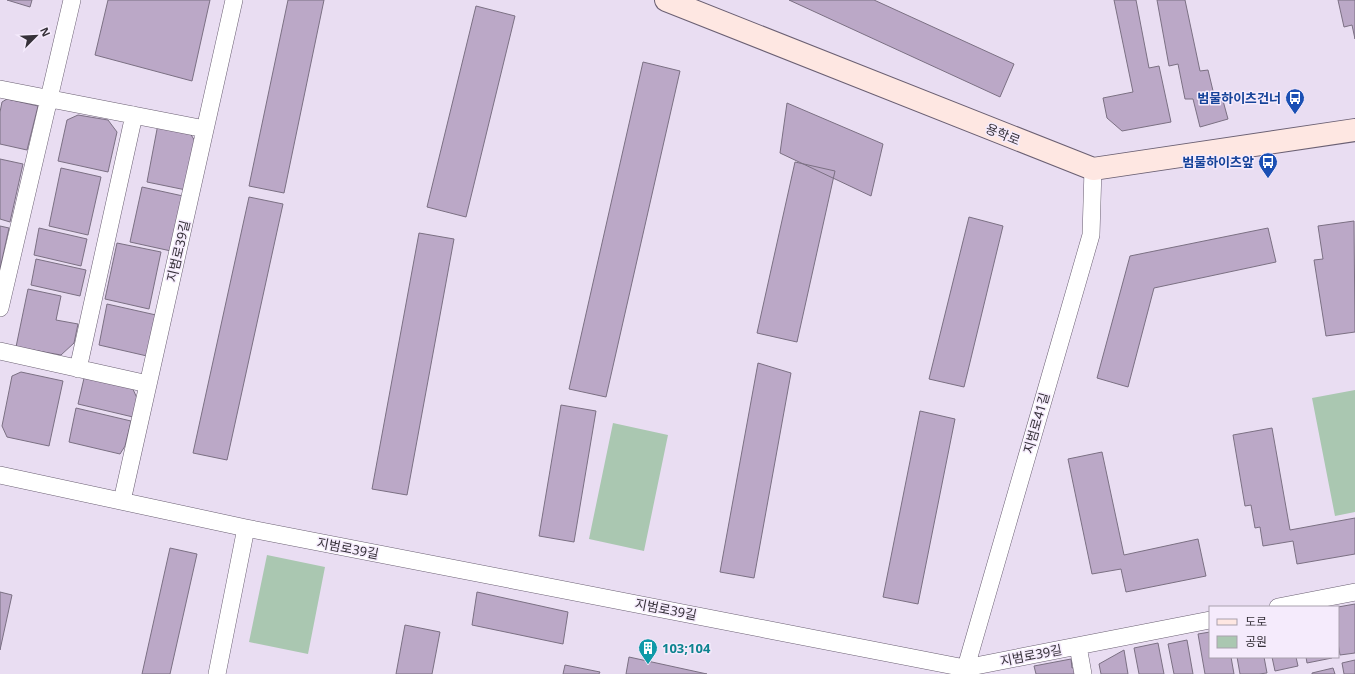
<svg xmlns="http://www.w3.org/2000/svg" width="1355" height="674" viewBox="0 0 1355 674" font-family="'Noto Sans','Noto Sans KR',sans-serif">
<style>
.green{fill:#aac7b1}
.building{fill:#bba8c7;stroke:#7b7083}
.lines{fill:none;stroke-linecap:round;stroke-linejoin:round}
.minor-casing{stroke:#6b6073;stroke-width:18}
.secondary-casing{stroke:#6b6073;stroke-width:24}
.minor{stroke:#fff;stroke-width:17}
.secondary{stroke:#fee7e2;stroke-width:22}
.labels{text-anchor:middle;stroke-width:3;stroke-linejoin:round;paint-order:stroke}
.transit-label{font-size:13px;font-weight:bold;fill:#164399;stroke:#f5ebfc;text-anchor:end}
.street-label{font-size:13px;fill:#363139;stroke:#f5ebfc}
.culture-label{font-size:13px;font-weight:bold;fill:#0d838f;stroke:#f5ebfc;text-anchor:start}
</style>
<rect width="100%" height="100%" fill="#e9ddf2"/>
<path class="green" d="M1355 390V512L1335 516 1312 398Z
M613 423 668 435 644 551 589 539Z
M267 555 325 567 308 654 249 642Z"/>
<path class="building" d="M7 0H32L30 7Z
M108 0H210L192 81 95 55Z
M288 0H324L284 193 249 186Z
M789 0H874L1014 64 1000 97Z
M1114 0H1136L1149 68 1159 66 1171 122 1122 131 1107 118 1103 98 1133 92Z
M1157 0H1185L1200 71 1208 70 1215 99 1222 97 1228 119 1200 127 1193 99H1185L1178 64 1169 66Z
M1338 0H1355V39L1352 25 1344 27Z
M476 6 515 16 466 217 427 207Z
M643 62 680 71 606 397 569 389Z
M7 99 38 106 27 150 0 144V112L2 102Z
M787 103 883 144 871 196 780 153Z
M78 115 108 120 117 132 108 172 58 161 67 120Z
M158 124 188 130 195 141 186 190 147 182Z
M0 159 23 164 10 222 0 219Z
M795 162 835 171 797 342 757 333Z
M61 168 101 177 88 235 49 226Z
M142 187 183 196 171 251 130 242Z
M249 197 283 204 227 460 193 453Z
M969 217 1003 226 964 387 929 379Z
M1354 221 1355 332 1326 336 1314 260 1323 259 1318 226Z
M0 226 9 228 0 269Z
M39 228 87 239 81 266 34 255Z
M1268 228 1276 262 1154 288 1128 387 1097 378 1130 256Z
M419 233 454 239 407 495 372 489Z
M117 243 161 252 149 309 105 299Z
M36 259 86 270 80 296 31 285Z
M28 289 61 296 56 320 78 324 74 343 61 355 16 347Z
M107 304 156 315 147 356 99 345Z
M758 363 791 373 754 578 720 572Z
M21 372 63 381 49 446 7 437 2 426 12 376Z
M85 374 131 385 137 398 133 417 78 404Z
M561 405 596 411 574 542 539 536Z
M76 408 131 421 125 446 120 454 69 442Z
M920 411 955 419 918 604 883 597Z
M1272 428 1290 530 1355 518V554L1297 564 1293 541 1263 546 1260 527 1255 528 1251 505 1245 506 1233 435Z
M1102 452 1124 555 1198 539 1206 576 1126 592 1121 569 1092 574 1068 459Z
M170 548 197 554 170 674H142Z
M0 592 12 595 0 650Z
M477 592 568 612 563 644 472 625Z
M1355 604V653L1340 655 1338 643V607Z
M405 625 440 632 432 674H396Z
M1210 632V657H1231L1234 674H1205L1198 634Z
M1187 640 1193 674H1174L1168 644Z
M1158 643 1164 674H1139L1134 648Z
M1124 650 1128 674H1101L1099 664Z
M629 657 707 674H626Z
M1237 657H1264L1267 673 1259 674H1240Z
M1272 657H1296L1298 666 1275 671Z
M1306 657H1332V658L1307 663Z
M1071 659 1072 668 1076 667 1078 674H1036L1034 666Z
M1355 660V674H1344L1342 663Z
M565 665 600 672 599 674H563Z
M1333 668 1335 674H1312V673Z"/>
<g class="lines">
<g class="minor-casing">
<path id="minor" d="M0 89 205 129
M0 308 72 0
M0 351 148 384
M78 369 134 115
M0 475 246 528 965 668 1210 620
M122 501 234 0
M1278 607 1355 592
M1078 646 1083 674
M217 674 246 528
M964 674 1091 235 1093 169"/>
</g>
<g class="secondary-casing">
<path id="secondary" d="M666 0 1093 169 1355 130"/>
</g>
<use href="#minor" class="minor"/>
<use href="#secondary" class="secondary"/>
</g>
<defs>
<g id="bus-pin" transform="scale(1)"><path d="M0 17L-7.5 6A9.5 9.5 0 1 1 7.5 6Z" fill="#1a4fb4" stroke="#f5ebfc"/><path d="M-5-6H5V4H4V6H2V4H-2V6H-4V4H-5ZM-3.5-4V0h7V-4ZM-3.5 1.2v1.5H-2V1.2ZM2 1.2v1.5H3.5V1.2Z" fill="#fff"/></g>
<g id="building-pin" transform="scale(1)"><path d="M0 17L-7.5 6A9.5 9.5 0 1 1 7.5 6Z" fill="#0f9aa8" stroke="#f5ebfc"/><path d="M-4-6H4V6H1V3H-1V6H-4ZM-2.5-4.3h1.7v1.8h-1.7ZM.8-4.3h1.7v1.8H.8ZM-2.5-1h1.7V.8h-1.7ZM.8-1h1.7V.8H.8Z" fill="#fff"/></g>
</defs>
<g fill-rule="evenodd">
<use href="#bus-pin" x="1295" y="98"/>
<use href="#bus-pin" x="1268" y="162"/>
<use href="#building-pin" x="648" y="648"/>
</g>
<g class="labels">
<g class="transit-label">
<text x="1281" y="103">범물하이츠건너</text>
<text x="1254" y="167">범물하이츠앞</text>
</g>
<g class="street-label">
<text transform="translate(1003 134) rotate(22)" y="5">용학로</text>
<text transform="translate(178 251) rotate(-77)" y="5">지범로39길</text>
<text transform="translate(1036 423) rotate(-74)" y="5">지범로41길</text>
<text transform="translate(348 548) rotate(11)" y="5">지범로39길</text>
<text transform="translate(666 609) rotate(11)" y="5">지범로39길</text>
<text transform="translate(1031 655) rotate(-11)" y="5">지범로39길</text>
</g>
<g class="culture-label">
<text x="662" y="653">103;104</text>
</g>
</g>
<rect x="1209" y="606" width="130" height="52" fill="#f5ebfc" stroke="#a9a1ae"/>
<rect x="1217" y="619" width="20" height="6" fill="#fee7e2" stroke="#a9a1ae"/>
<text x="1245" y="626" font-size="12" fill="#363139">도로</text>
<rect x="1217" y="636" width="20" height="12" fill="#aac7b1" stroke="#a9a1ae"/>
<text x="1245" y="646" font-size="12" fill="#363139">공원</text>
<g transform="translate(36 36) rotate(66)" stroke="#f5ebfc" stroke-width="3" paint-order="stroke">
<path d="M0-3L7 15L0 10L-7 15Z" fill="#363139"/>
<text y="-6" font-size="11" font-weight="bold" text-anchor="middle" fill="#363139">N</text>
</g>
</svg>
